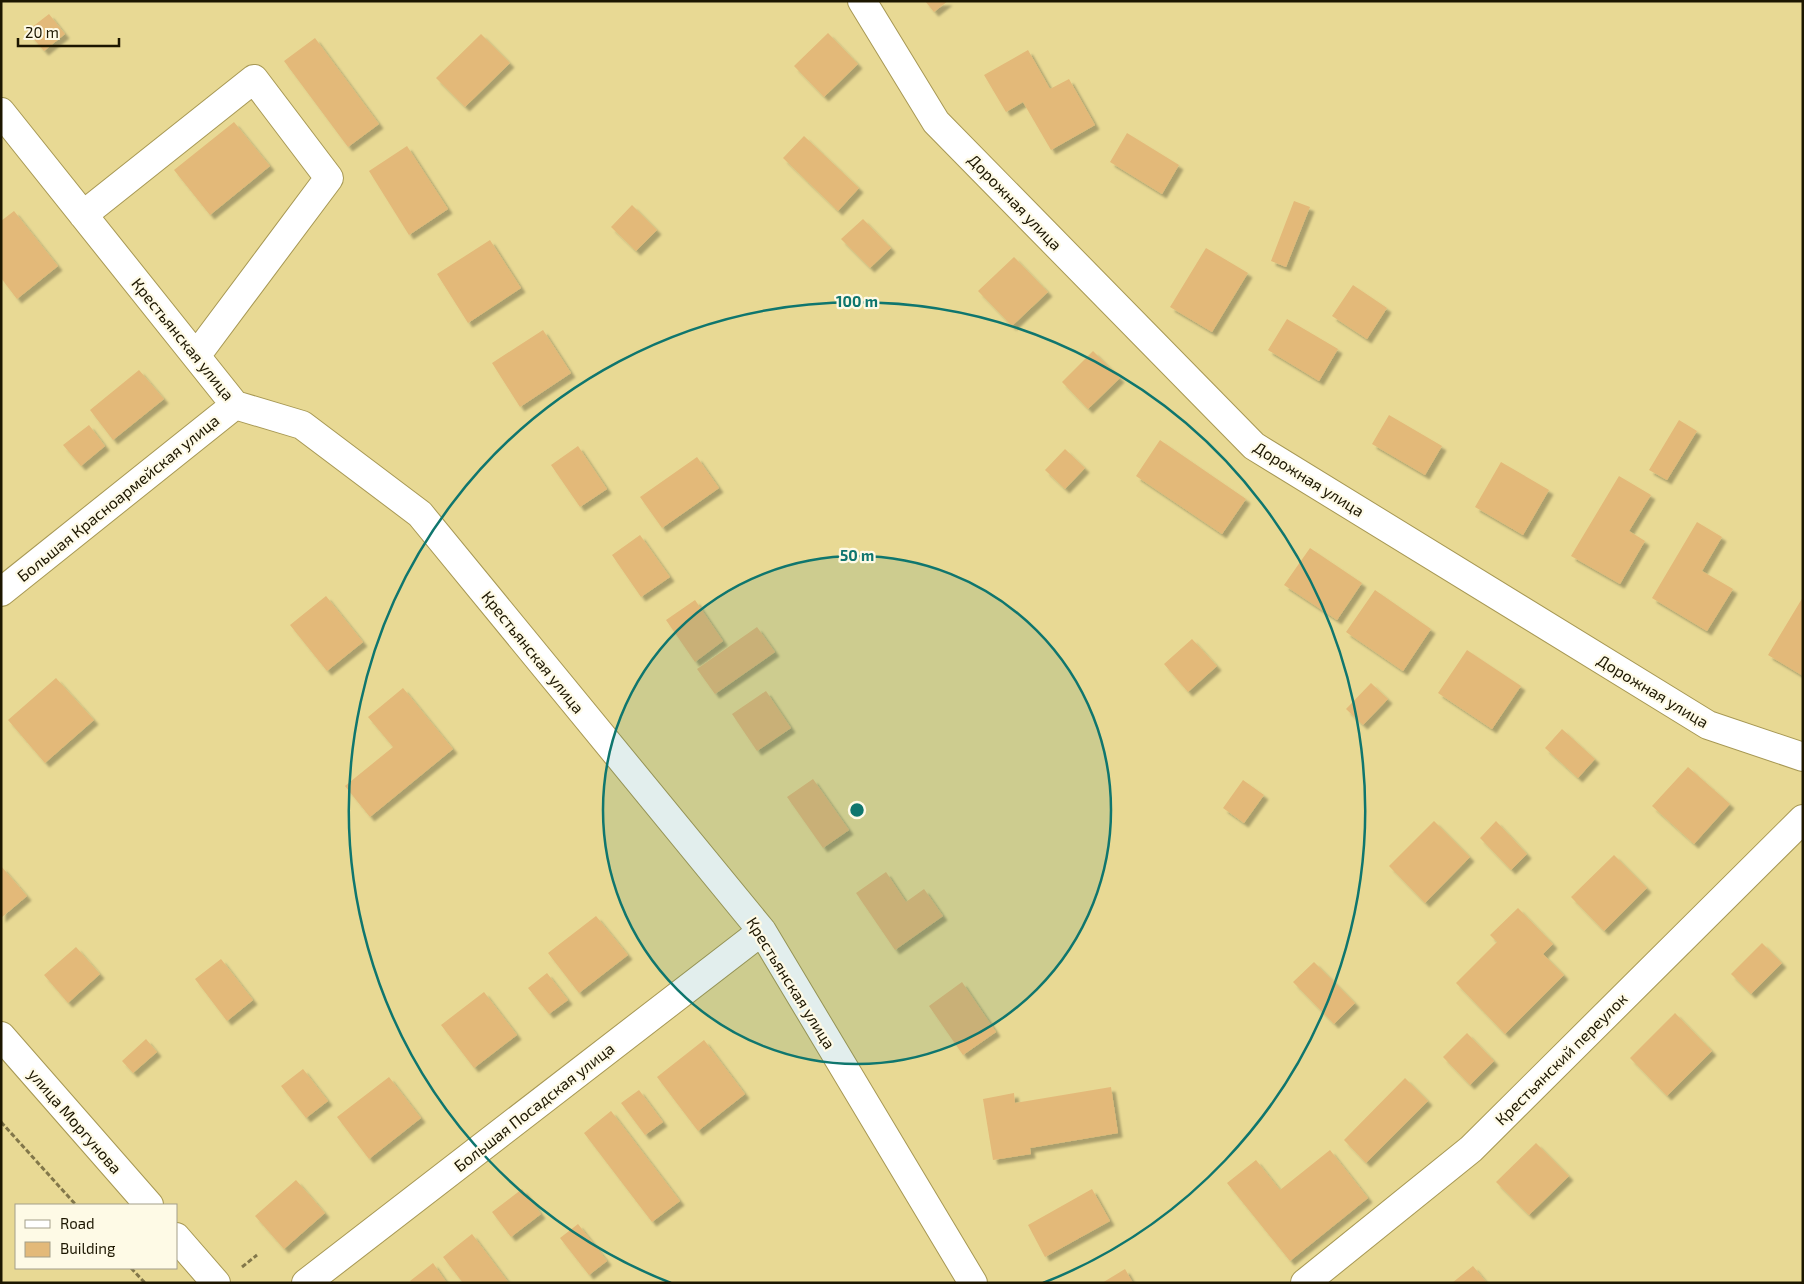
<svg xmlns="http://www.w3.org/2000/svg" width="1804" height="1284" viewBox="0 0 1804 1284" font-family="'Exo 2',sans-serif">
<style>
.building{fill:#e3b979;filter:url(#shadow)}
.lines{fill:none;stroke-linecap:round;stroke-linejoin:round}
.minor-casing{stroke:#a79854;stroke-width:30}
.major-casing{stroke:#a79854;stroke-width:30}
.path{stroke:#82774a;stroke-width:3;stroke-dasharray:5 2.5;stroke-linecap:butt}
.minor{stroke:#fff;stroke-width:28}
.major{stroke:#fff;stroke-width:28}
.ring{fill:none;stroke:#0f766e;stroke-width:2.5}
.labels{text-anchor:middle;stroke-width:4.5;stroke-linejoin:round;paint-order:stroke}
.street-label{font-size:16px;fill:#1c1600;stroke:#fefae6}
.centre{fill:#0f766e;stroke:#fefae6;stroke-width:2.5}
.ring-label{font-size:15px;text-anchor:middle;font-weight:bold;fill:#0f766e;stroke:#fefae6;stroke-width:4.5;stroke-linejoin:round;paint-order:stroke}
</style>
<defs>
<filter id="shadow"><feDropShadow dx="4.5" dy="4.5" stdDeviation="1" flood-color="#0004"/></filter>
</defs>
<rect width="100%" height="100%" fill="#e8d994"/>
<path class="building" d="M925 1H948L934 12Z
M49 14 65 34 44 51 27 31Z
M828 33 858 64 824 97 794 66Z
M481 34 510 63 465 107 436 78Z
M315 38 379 124 348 147 284 61Z
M1028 50 1050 89 1069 79 1095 125 1051 150 1023 102 1006 112 984 75Z
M234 122 270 166 210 215 174 170Z
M1127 133 1179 165 1162 194 1110 162Z
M804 136 859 188 838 211 783 158Z
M407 146 448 209 409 235 369 171Z
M1294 201 1310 207 1286 267 1271 261Z
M632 205 657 230 636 251 611 227Z
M14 211 58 266 17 299 1 278V221Z
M863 219 891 248 870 268 841 239Z
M490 240 521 288 468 323 437 274Z
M1206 248 1248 273 1212 332 1170 307Z
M1014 257 1048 292 1012 326 978 291Z
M1353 285 1387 308 1367 339 1332 316Z
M1287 319 1338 349 1319 381 1268 350Z
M543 330 571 373 520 407 492 363Z
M1093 351 1120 378 1088 409 1062 382Z
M139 370 164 399 113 440 90 410Z
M1389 415 1442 446 1425 475 1372 444Z
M1679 420 1697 431 1667 480 1649 470Z
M89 425 105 446 81 466 63 445Z
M1160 440 1246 499 1222 534 1136 476Z
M578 446 607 489 580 507 551 465Z
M1065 449 1085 468 1065 489 1045 470Z
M697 457 719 488 662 528 640 497Z
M1501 462 1549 490 1523 535 1475 507Z
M1619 476 1651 495 1629 531 1645 541 1620 584 1571 556Z
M1697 522 1722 537 1702 571 1733 589 1707 631 1652 598Z
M640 535 670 577 641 597 612 555Z
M1310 548 1362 583 1337 620 1284 585Z
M1375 590 1431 629 1403 671 1346 632Z
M326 596 363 642 327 671 290 625Z
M1803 597V676L1768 655Z
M695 600 723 641 695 662 666 620Z
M757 627 775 652 715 694 697 669Z
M1192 639 1217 666 1188 692 1164 664Z
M1467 650 1521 686 1492 729 1438 693Z
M56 678 94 720 45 763 8 720Z
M1371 683 1388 699 1363 725 1346 709Z
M403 688 453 749 370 817 345 786 393 747 368 717Z
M766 691 791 728 757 751 732 714Z
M1562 729 1595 759 1578 778 1545 748Z
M1688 767 1730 804 1694 844 1652 806Z
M813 779 849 830 823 848 787 797Z
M1243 780 1264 795 1244 823 1223 808Z
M1434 821 1470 857 1425 903 1389 866Z
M1496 821 1527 854 1511 870 1480 838Z
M1614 855 1647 888 1604 931 1571 897Z
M1 866 27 896 1 918Z
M886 872 906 902 924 889 943 916 895 950 856 893Z
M1518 908 1553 944 1543 954 1564 975 1505 1034 1456 983 1497 942 1490 935Z
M596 916 628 955 579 993 548 953Z
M1762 943 1782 963 1751 994 1731 974Z
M76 947 100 974 68 1003 44 975Z
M221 959 253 1000 227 1021 195 979Z
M1314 962 1355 1003 1334 1024 1293 982Z
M547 973 568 1000 549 1014 528 988Z
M962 982 996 1032 963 1055 929 1006Z
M484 992 517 1035 474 1068 441 1025Z
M1675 1013 1712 1051 1667 1096 1630 1058Z
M1467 1033 1494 1061 1470 1085 1443 1057Z
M146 1039 157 1052 133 1073 122 1061Z
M704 1040 745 1094 698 1131 657 1077Z
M303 1069 328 1101 306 1118 281 1086Z
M389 1077 421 1118 369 1159 337 1117Z
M1405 1078 1428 1101 1366 1163 1344 1140Z
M1111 1087 1118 1133 1030 1148 1031 1154 993 1160 983 1099 1014 1093 1015 1103Z
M639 1090 663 1122 645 1135 621 1103Z
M611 1111 680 1201 652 1222 584 1133Z
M1536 1143 1569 1176 1529 1215 1496 1182Z
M1330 1150 1368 1198 1290 1261 1227 1183 1256 1160 1280 1190Z
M296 1180 325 1213 284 1249 255 1216Z
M522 1189 541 1214 511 1237 492 1212Z
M1092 1189 1110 1221 1045 1257 1028 1225Z
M578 1224 607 1261 589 1275 560 1238Z
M472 1234 509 1283H463L443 1257Z
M433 1263 447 1283H411L410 1281Z
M1473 1266 1487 1283H1452Z
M1125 1269 1133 1283H1102Z"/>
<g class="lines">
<g class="minor-casing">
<path id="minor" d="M862 1 936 122 1254 446 1708 725 1803 757
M1 112 235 405 302 425 420 514 762 931 973 1283
M83 215 254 79 329 178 196 356
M1 592 235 405
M306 1283 762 931
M1305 1283 1471 1149 1803 819"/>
</g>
<g class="major-casing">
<path id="major" d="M1 1036 149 1205
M176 1237 216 1283"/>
</g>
<path class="path" d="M1 1122 76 1205
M242 1267 257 1255
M131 1268 145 1283"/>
<use href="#minor" class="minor"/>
<use href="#major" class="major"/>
</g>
<circle cx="857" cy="810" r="254" fill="#0f766e" fill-opacity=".12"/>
<g class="ring">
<circle cx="857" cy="810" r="254"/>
<path d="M671 1283A508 508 0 1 1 1043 1283"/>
</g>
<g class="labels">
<g class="street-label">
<text transform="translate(1015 202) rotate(46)" y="6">Дорожная улица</text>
<text transform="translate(183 339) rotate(51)" y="6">Крестьянская улица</text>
<text transform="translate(1309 479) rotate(32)" y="6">Дорожная улица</text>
<text transform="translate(118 498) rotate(-39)" y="6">Большая Красноармейская улица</text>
<text transform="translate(533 652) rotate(51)" y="6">Крестьянская улица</text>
<text transform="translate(1653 691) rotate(31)" y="6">Дорожная улица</text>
<text transform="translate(791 983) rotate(58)" y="6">Крестьянская улица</text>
<text transform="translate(1561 1059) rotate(-45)" y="6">Крестьянский переулок</text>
<text transform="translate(534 1107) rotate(-38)" y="6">Большая Посадская улица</text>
<text transform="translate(75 1121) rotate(49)" y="6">улица Моргунова</text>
</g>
</g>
<circle cx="857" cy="810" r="8" class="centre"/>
<g class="ring-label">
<text x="857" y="307">100 m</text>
<text x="857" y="561">50 m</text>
</g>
<rect width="1804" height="1284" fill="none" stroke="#1c1600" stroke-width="5"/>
<rect x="15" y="1204" width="162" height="65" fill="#fefae6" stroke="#a49f8a"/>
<rect x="25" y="1220" width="25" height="8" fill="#ffffff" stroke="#a49f8a"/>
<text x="60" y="1229" font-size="15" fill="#1c1600">Road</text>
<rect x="25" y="1242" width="25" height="15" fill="#e3b979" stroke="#a49f8a"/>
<text x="60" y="1254" font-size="15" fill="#1c1600">Building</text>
<path d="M18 38v8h101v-8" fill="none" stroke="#1c1600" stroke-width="2.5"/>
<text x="25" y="38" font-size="15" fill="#1c1600" stroke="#fefae6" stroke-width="4" paint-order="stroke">20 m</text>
</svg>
